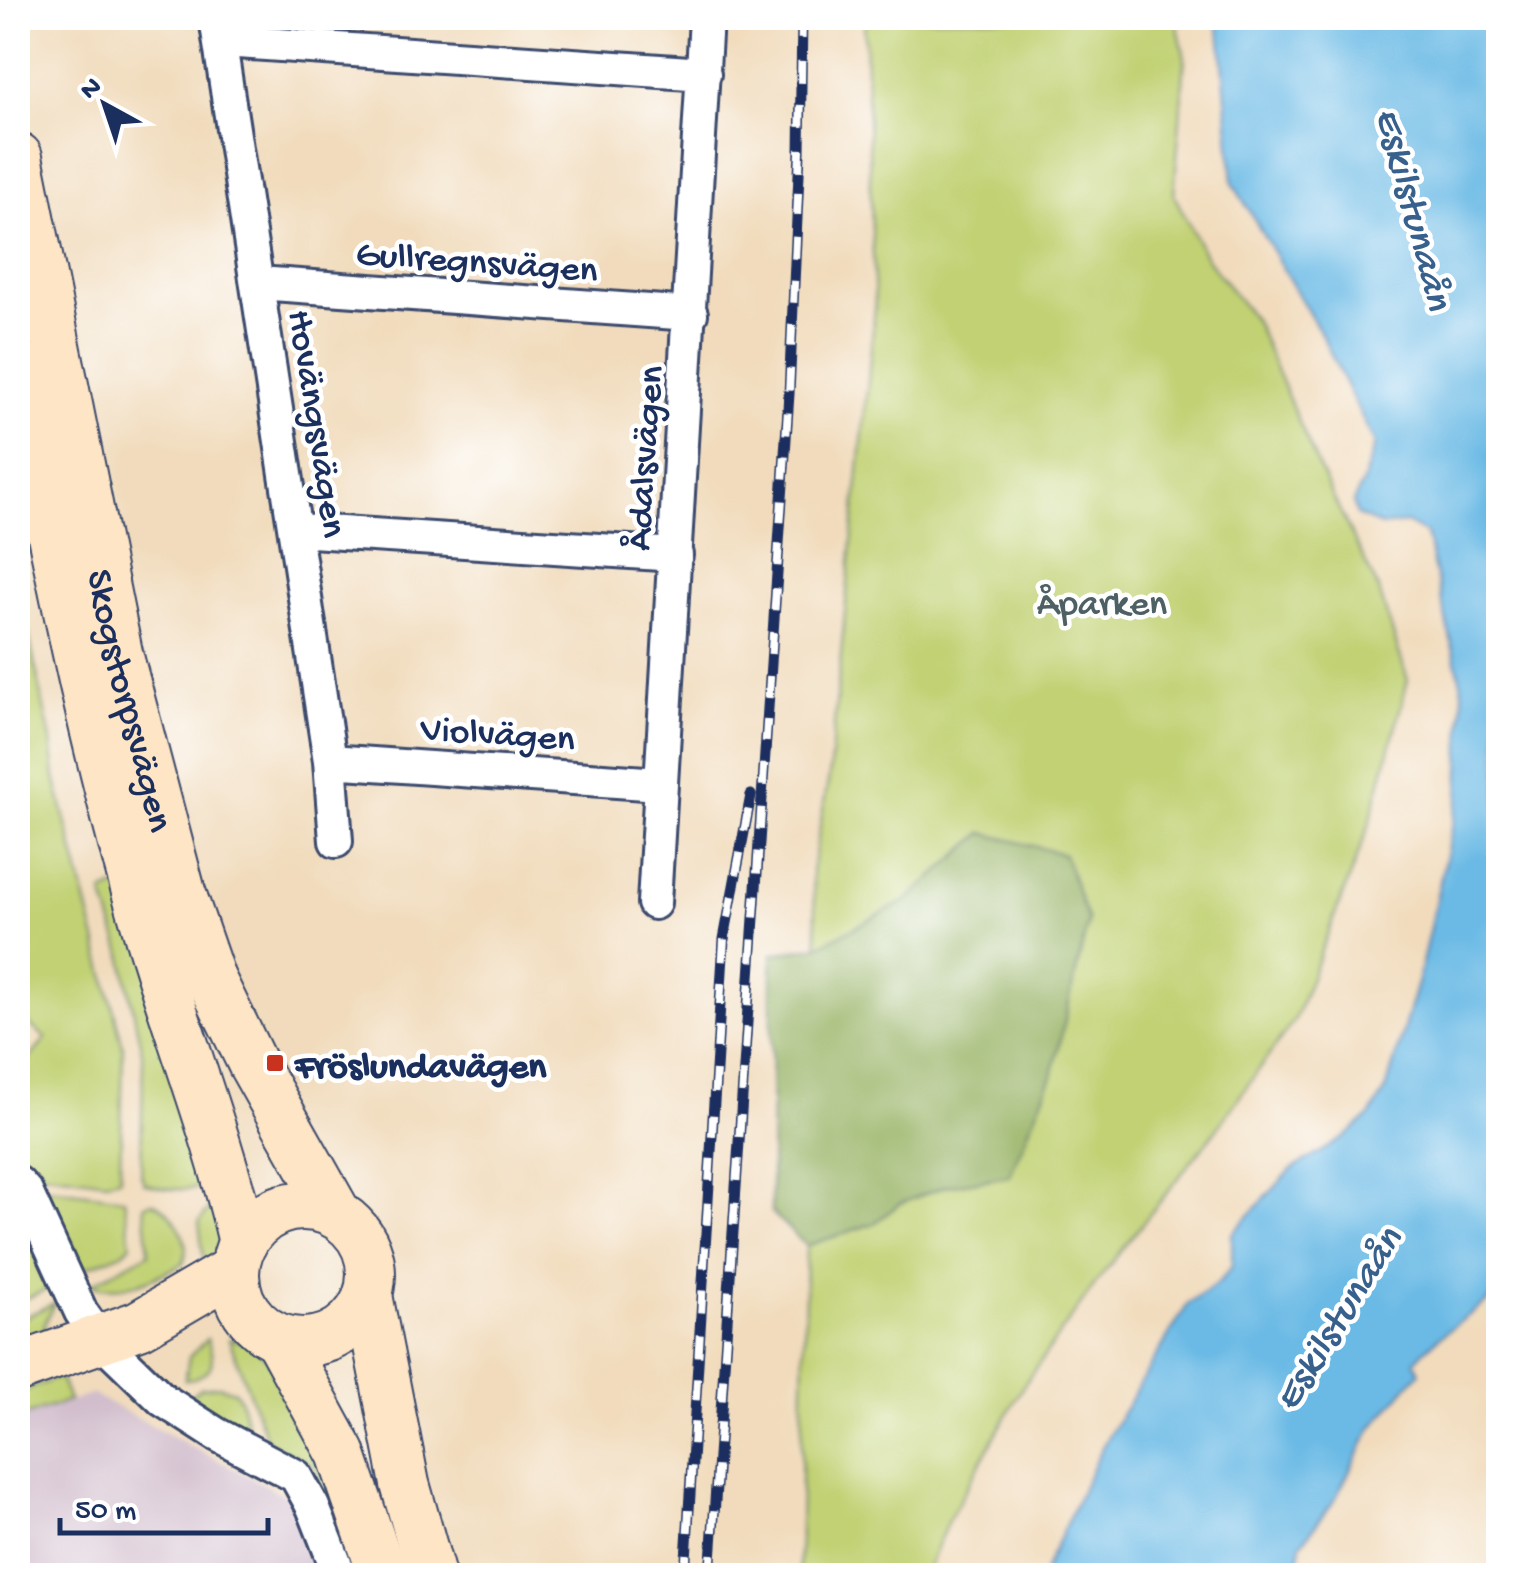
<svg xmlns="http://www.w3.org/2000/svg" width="1516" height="1593" viewBox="0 0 1516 1593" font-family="'Gochi Hand',sans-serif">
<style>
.industrial{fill:#d1bdcc}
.green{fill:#c1d173;stroke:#6e8068;stroke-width:2.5}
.forest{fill:#98b365;stroke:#5a7162;stroke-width:2.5}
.water{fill:#6abae5;stroke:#4274a2;stroke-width:2.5}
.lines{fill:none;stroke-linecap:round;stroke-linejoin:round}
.minor-casing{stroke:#3b496c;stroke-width:38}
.secondary-casing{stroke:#3b496c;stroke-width:52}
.minor{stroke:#fff;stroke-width:32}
.secondary{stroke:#fee5c5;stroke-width:48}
.rail-casing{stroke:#1b2f5e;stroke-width:11}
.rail{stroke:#fff;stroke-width:8;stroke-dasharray:22;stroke-linecap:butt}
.poi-dot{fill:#c8321e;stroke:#fff;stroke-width:4}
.labels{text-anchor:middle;stroke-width:9;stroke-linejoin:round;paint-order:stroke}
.street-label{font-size:38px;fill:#1b2f5e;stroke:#fff}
.park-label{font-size:38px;fill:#4d6064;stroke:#fff}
.poi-label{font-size:38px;font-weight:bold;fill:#1b2f5e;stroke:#fff;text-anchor:start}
.water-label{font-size:40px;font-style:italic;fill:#37608d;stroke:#fff}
</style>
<rect width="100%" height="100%" fill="#fff"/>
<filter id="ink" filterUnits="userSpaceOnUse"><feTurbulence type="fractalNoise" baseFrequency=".01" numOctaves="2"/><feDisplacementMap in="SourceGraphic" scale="20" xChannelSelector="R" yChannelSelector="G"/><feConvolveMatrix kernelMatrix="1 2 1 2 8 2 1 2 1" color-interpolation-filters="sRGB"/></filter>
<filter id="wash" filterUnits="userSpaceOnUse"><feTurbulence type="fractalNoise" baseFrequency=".0048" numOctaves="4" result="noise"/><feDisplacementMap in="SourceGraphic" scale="40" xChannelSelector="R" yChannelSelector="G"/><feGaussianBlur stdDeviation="2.25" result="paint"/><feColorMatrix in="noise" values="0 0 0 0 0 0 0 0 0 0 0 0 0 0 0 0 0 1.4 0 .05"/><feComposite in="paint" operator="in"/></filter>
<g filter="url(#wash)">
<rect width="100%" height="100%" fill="#f1dbbc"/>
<path class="industrial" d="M92 1394 292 1499 319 1575H18V1418Z"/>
<path class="green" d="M864 18H1176L1185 58 1174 195 1207 259 1255 321 1321 473 1378 588 1408 680 1369 826 1295 1019 1213 1134 1098 1280 1023 1386 947 1523 925 1575 799 1576 806 1246 875 1223 899 1204 945 1186 1009 1176 983 833 906 901 818 946 812 870 829 776 875 308Z
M18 586 51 740 55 777 123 1047 120 1178 107 1181 40 1172 18 1149V1074L46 1038 18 1016Z
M127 882 218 1184C193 1191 169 1192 144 1183L141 1174 143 1058 122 954 103 893Z
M49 1188 124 1198 131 1244 123 1253 84 1269 45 1192Z
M151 1202C173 1209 193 1241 183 1264 157 1277 120 1296 91 1284L149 1253 144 1206Z
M211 1207 222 1229 220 1249 204 1263 199 1222Z
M18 1221 53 1287 18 1302Z
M54 1303 40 1335 18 1347V1320Z
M207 1339C217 1364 213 1375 185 1380L189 1357Z
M229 1339 248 1343 260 1351 313 1415 343 1529 312 1465 267 1440Z
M60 1377 69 1401 18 1418V1393Z
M219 1386 235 1391 241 1401 248 1430 213 1413 189 1397 200 1388Z"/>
<path class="forest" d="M983 833 1064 854 1088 921 1052 1076 1009 1176 945 1186 899 1204 875 1223 806 1246 771 1212 772 954 818 946 906 901Z"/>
<path class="water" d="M1215 18H1498V1293C1471 1316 1437 1334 1415 1361L1420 1372 1372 1428 1334 1501 1301 1544 1297 1575H1042L1103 1445 1188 1304 1219 1282 1232 1266V1234L1291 1170 1344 1138 1370 1116 1386 1090 1419 976 1459 796 1463 691 1426 534 1406 523 1381 526 1357 515 1353 502 1363 482 1375 444 1321 334 1233 183 1221 40Z"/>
</g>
<g filter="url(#ink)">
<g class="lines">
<g class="minor-casing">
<path id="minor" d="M216 18 330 761 336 841
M222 41 704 74
M258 283 691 314
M296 530 676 555
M330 761 660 784
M654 903 706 18
M18 1183 26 1192 81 1312 100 1339 163 1400 216 1434 296 1476 313 1507 340 1576"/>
</g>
<g class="secondary-casing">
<g id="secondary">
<path id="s1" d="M18 157 118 653 181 892 211 979 253 1065 337 1214"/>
<path d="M18 367C56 555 92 745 147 929 178 1034 218 1135 243 1242"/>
<circle cx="303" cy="1274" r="68"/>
<path d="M368 1295 405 1484 431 1576"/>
<path d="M279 1339 341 1453 383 1576"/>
<path d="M18 1368 139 1325 235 1269"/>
</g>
</g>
<use href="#minor" class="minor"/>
<use href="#secondary" class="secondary"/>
<g class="rail-casing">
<path id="rail" d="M685 1576 724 939 751 795
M710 1576 789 394 800 152 802 18"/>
</g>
<use href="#rail" class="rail"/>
</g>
</g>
<rect class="poi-dot" x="265" y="1053" width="20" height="20" rx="5"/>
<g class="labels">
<g class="street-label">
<text transform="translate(477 259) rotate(4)" y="13">Gullregnsvägen</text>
<text transform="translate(320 423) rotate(81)" y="13">Hovängsvägen</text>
<text transform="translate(642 458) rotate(-86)" y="13">Ådalsvägen</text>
<text dy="13" stroke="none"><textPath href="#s1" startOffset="555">Skogstorpsvägen</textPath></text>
<text transform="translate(498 731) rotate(4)" y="13">Violvägen</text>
</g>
<g class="park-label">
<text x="1102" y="613">Åparken</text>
</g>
<g class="poi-label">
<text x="295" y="1076">Fröslundavägen</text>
</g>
<g class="water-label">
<text transform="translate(1417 208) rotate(75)" y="14">Eskilstunaån</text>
<text transform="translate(1335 1317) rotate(-58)" y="14">Eskilstunaån</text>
</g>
</g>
<rect width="1516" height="1593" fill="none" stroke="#fff" stroke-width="60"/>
<g transform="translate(105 105) rotate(320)" stroke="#ffffff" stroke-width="8" paint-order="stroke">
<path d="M0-8L18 38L0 25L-18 38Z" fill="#1b2f5e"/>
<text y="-15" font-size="28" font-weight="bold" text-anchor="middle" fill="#1b2f5e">N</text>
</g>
<path d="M60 1518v15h208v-15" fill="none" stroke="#1b2f5e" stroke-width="5"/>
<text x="75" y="1518" font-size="30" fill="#1b2f5e" stroke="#ffffff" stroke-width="8" paint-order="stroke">50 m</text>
</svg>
